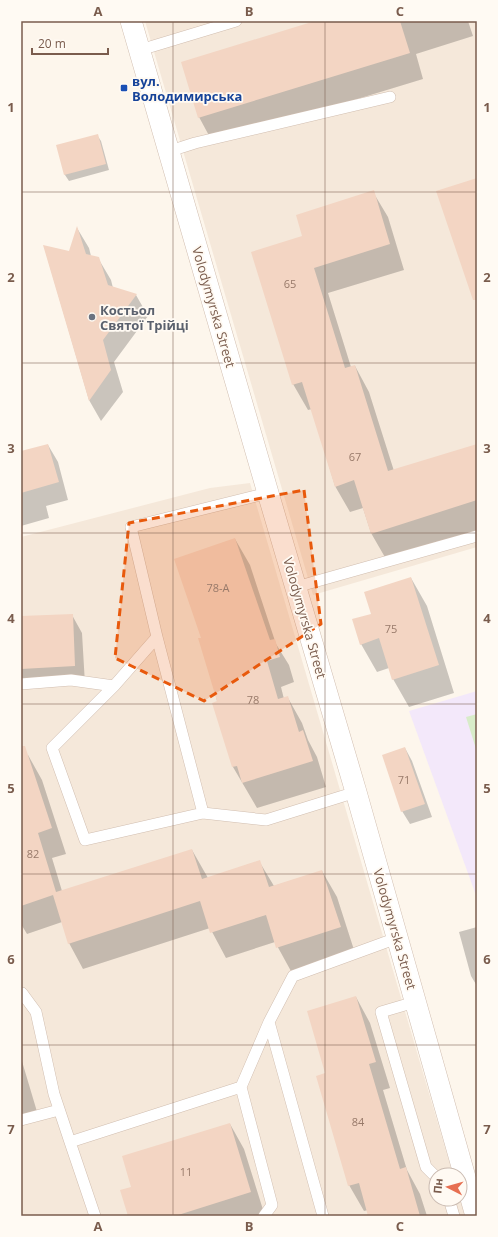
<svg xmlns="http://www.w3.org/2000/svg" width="498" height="1237" viewBox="0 0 498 1237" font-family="'Open Sans',sans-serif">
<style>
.residential{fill:#f5e8da}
.education{fill:#f3e8fa}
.green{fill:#d8ecc9}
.shadow{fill:#0003}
.building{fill:#f3d5c3}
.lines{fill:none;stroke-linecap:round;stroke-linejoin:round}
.lane-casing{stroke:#d1beb0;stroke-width:12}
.street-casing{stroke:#d1beb0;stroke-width:22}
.lane{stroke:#fff;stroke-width:11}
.street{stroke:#fff;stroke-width:21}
.marked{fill:#e8590c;fill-opacity:0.2;stroke:#e8590c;stroke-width:3;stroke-dasharray:8 5;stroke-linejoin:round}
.grid{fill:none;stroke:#7a5c4d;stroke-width:1;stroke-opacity:0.55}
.transit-dot{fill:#1a4fb4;stroke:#fffaf3;stroke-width:1.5}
.worship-dot{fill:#6b7280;stroke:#fffaf3;stroke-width:1.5}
.labels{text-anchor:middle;stroke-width:3.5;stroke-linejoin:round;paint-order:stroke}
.number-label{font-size:11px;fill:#987a6a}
.transit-label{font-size:13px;font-weight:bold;fill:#164399;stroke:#fffaf3;text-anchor:start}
.street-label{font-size:13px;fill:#7a5c4d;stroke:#fffaf3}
.worship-label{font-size:13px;font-weight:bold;fill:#5b616d;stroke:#fffaf3;text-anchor:start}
.neatline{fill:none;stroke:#7a5c4d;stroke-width:1.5}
.grid-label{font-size:13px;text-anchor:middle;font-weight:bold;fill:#7a5c4d}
</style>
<rect width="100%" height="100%" fill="#fdf6ec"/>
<path class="residential" d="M145 21H477V547L313 595Z
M250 483 453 1175H436V1199H460L465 1216H21V537L210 488Z"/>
<path class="education" d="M477 691V898L409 711Z"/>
<path class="green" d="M477 714V752L466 717Z"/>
<path class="shadow" d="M318 21H468L473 36 416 54 423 79 213 143 199 117Z
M97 135 101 141 109 170 69 181 65 175 57 146Z
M373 192 388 217 404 270 328 293 351 367 355 366 369 392 394 471 477 445V530L386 559 371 533 363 508 350 512 335 486 312 409 308 410 293 384 304 237Z
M77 228 89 248 91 256 98 258 111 280 113 288 136 295 148 316 114 362 123 392 101 421 89 400 44 246 70 252Z
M48 445 58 462 68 500 46 506 49 518 21 526V452Z
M235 539 250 565 276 644 289 665 294 682 281 687 284 699 288 698 302 723 308 740 317 757 326 787 257 808 233 767 202 639Z
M411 578 427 606 454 693 409 707 393 679 389 668 377 672 361 644 372 614Z
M72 615 82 633 85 684 21 687V617Z
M405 748 412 761 432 817 410 824 402 811Z
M28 755 42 780 66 854 52 858 62 891 192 850 208 878 259 861 274 886 322 871 337 897 355 953 292 973 275 942 226 958 210 928 83 969 69 943 62 922 27 934 21 924V757Z
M477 927V986L471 976 459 932Z
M356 997 370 1023 390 1088 383 1090 407 1170 420 1194 427 1216H370L368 1210 364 1211 349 1185 327 1074Z
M21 1058 38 1115 21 1120Z
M230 1124 244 1149 265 1216H129L132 1187Z"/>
<path class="building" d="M315 21H400L410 53 198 118 181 62Z
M98 134 106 164 64 175 56 145Z
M477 178V300H473L436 191Z
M374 190 390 244 314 268 345 368 355 365 388 471 477 444V500L371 534 354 480 335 487 302 382 292 385 251 252 302 236 296 215Z
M77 226 86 254 99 257 108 285 137 294 103 340 111 370 89 401 43 245 69 251Z
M48 444 59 482 21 493V451Z
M235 538 270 640 275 639 280 657 267 661 278 699 288 696 299 732 303 730 313 761 242 783 237 766 232 767 212 703 217 701 198 638H201L174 559Z
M411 577 439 665 392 680 379 638 360 645 352 619 371 614 364 592Z
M73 614 75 666 21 669V616Z
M21 746H25L52 828 38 833 56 892 192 849 202 879 260 860 269 887 322 870 341 927 276 948 266 915 210 933 200 901 68 944 53 895 21 906Z
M405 747 425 804 401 812 382 755Z
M356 996 376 1062 369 1064 400 1169 406 1167 420 1216H368L359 1183 348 1186 316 1076 325 1073 307 1011Z
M230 1123 251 1192 175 1216H128L120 1190 131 1187 122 1156Z"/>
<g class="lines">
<g class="lane-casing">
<path id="lane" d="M140 50 236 21
M170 151 195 143 390 97
M268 493 131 527 157 637 114 686 52 748 85 840 203 813 266 820 356 792
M296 587 477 536
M157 637 203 813
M21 684 71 680 114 686
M21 993H22L36 1012 54 1094 70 1142 241 1087 269 1022 293 976 397 938
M415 1002 381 1012 426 1167 436 1177
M269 1022 323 1216
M241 1087 272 1205 264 1216
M21 1120 59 1110
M70 1142 95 1216
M449 1199 454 1216"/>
</g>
<g class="street-casing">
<path id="street" d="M131 21 268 493 356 792 476 1216"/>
</g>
<use href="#lane" class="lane"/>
<use href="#street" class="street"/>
</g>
<path class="marked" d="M304 490 321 624 204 701 115 658 129 523Z"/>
<path class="grid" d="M173 21V1216M325 21V1216M21 192H477M21 363H477M21 533H477M21 704H477M21 874H477M21 1045H477"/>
<rect class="transit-dot" x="120" y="84" width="8" height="8" rx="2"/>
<circle class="worship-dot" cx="92" cy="317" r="4"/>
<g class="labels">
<g class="number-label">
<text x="290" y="288">65</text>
<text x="355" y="461">67</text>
<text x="218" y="592">78-А</text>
<text x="391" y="633">75</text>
<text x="253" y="704">78</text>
<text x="404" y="784">71</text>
<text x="33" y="858">82</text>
<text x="358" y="1126">84</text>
<text x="186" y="1176">11</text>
</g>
<g class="transit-label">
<text x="132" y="86">вул.<tspan x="132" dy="15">Володимирська</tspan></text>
</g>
<g class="street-label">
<text transform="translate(214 307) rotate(74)" y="5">Volodymyrska Street</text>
<text transform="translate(305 618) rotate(74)" y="5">Volodymyrska Street</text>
<text transform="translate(395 929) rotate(74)" y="5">Volodymyrska Street</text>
</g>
<g class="worship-label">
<text x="100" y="315">Костьол<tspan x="100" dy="15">Святої Трійці</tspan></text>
</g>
</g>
<rect width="498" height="1237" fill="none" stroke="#fffaf3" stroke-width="44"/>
<g transform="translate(448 1187) rotate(276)"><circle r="19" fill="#fffaf3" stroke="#cabbb1"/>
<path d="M0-3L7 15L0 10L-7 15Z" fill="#e76f51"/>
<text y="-6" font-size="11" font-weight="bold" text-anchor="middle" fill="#7a5c4d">Пн</text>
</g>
<path d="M32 48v6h76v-6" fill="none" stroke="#7a5c4d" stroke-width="2"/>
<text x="38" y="48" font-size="12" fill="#7a5c4d" stroke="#fffaf3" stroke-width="3" paint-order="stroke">20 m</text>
<rect x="22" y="22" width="454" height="1193" class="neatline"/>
<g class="grid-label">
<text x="98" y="16">A</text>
<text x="249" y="16">B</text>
<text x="400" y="16">C</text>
<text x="11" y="112">1</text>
<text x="487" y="112">1</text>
<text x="11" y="282">2</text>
<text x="487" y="282">2</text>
<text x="11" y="453">3</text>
<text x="487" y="453">3</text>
<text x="11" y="623">4</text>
<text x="487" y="623">4</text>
<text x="11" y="793">5</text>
<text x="487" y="793">5</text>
<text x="11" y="964">6</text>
<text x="487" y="964">6</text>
<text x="11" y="1134">7</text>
<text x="487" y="1134">7</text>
<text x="98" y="1231">A</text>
<text x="249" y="1231">B</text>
<text x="400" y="1231">C</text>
</g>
</svg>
